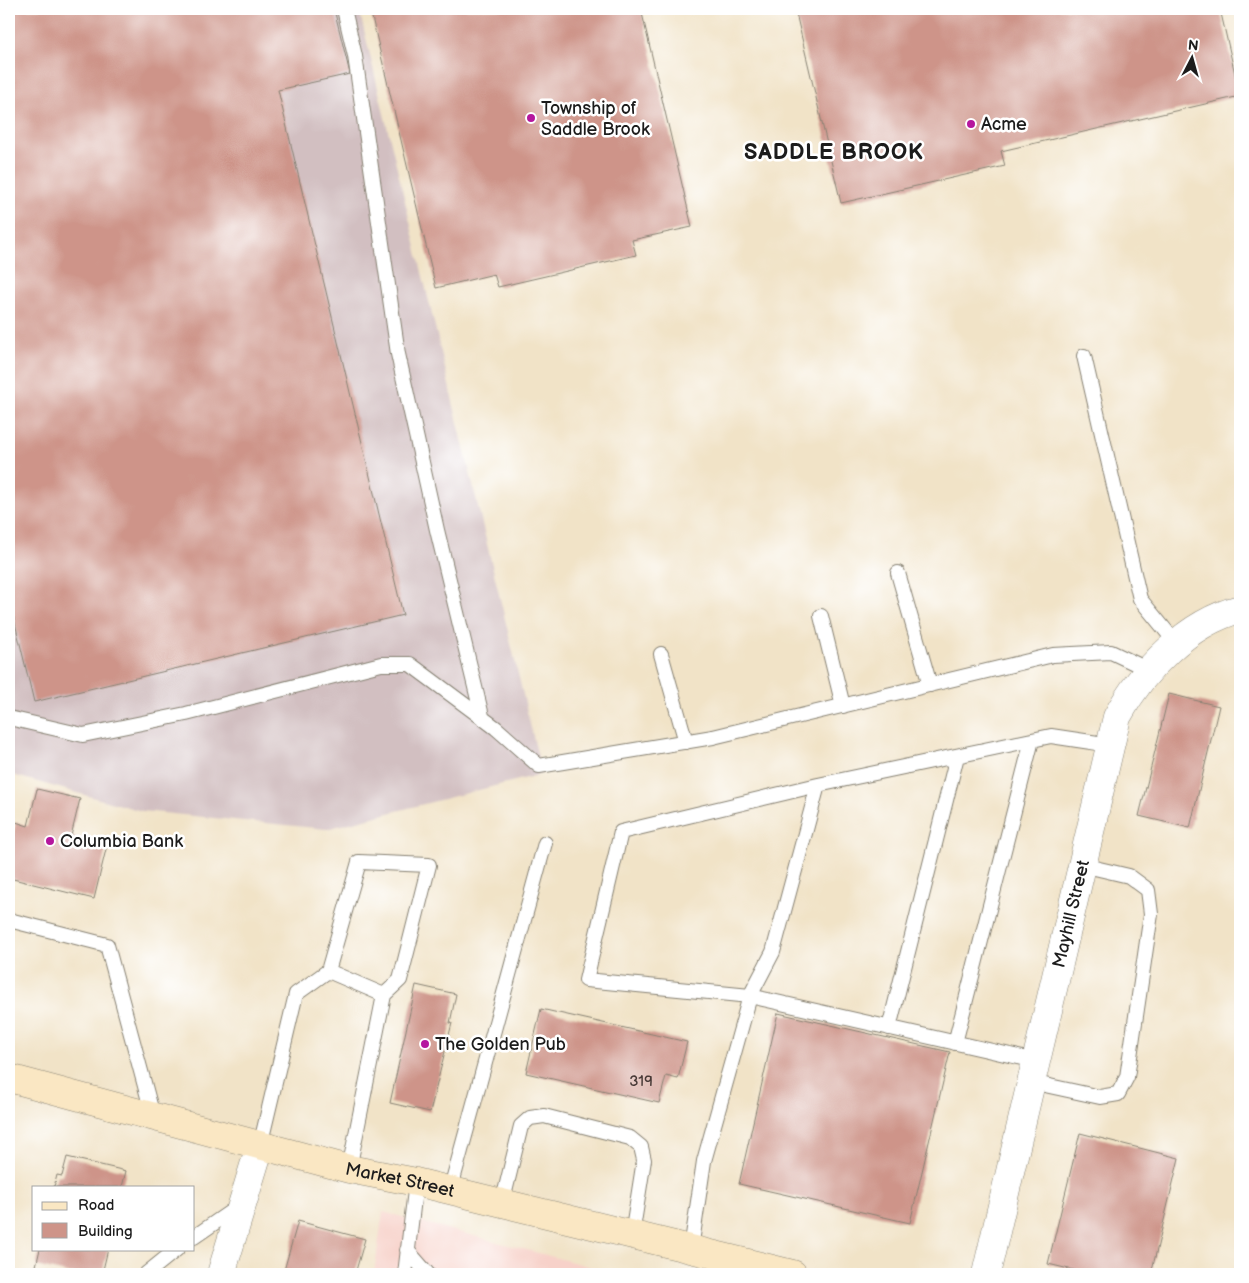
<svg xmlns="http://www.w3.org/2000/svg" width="1249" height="1283" viewBox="0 0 1249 1283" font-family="'Balsamiq Sans',sans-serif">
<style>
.built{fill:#f7d1c9}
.industrial{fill:#d2bfc1}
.building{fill:#ce9489}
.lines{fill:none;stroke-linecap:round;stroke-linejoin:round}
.lane-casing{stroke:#868072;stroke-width:16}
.street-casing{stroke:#868072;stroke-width:29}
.secondary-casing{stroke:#868072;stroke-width:29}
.lane{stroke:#fff;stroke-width:14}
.street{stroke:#fff;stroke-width:28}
.secondary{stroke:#fae7c3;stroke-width:28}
.poi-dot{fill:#b5179e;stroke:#fff;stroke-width:2}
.labels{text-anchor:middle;stroke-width:5;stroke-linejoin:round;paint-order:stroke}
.number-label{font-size:15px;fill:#483a37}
.poi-label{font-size:18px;fill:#1c1c1c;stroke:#fff;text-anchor:start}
.street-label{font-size:18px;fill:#1c1c1c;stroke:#fff}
.district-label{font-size:22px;font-weight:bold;letter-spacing:1px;fill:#1c1c1c;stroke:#fff}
</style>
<rect width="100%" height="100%" fill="#fff"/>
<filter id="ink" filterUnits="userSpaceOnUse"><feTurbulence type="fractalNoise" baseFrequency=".02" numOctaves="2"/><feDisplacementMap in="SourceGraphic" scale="10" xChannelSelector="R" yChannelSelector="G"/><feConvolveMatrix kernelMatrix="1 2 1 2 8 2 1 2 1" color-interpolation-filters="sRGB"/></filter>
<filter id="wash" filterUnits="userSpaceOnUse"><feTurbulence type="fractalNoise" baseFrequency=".0096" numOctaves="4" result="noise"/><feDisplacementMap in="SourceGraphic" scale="20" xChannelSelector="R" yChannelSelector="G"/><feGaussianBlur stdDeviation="1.12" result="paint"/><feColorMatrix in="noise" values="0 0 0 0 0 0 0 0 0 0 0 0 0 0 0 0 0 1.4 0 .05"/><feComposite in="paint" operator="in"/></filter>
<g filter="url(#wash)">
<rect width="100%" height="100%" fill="#f1e3c7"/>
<path class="built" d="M383 1212 618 1274H374Z"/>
<path class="industrial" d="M9 9H359L542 774 326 829 142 811 9 774Z"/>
<g id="blocks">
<path class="building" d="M9 9H334L350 74 278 90 403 615 34 702 9 598Z
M370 9H641L692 227 632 240 636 255 498 287 494 274 436 288Z
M795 9H1220L1240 96 1001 151 1005 166 841 203Z
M1169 694 1219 706 1190 828 1139 816Z
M37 789 80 799 71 836 107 845 94 899 9 878V852L16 822 28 826Z
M416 985 456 994 450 1023H452L430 1112 390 1103Z
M541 1009 687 1042 678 1079 666 1076 659 1103 526 1073Z
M778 1013 950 1052 910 1223 739 1184Z
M1080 1133 1179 1158 1151 1274H1090L1048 1264Z
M67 1157 126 1171 122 1187H54L57 1175 62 1176Z
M298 1221 365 1239 355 1274H283Z
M40 1249H108L102 1274H70L36 1266Z"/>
</g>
</g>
<g filter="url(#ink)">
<use href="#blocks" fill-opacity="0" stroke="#868072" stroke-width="1"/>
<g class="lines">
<g class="lane-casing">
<path id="lane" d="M344 9 355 56 398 354 437 530 482 716
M1084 356 1140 599 1176 643
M898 573 930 685
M821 616 843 706
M661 654 686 742
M9 718 83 735 186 714 381 664H410L496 728 539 766 713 737 1053 655 1111 652 1149 670
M9 920 107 945 153 1116
M328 971 384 995
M889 1028 957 756
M955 1043 1032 740
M1036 1061 750 996 586 980 621 832 818 785 1051 736 1111 745
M1031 1082 1100 1097 1118 1094 1127 1077 1151 914 1148 890 1129 876 1082 865
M260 1146 296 994 328 971 359 862 429 865 400 980 384 995 349 1169
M450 1191 545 843
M502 1204 521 1126 530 1118 544 1116 630 1138 641 1147 644 1160 632 1235
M194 1237 239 1206
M691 1249 704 1161 750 996 773 952 818 785
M407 1250 428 1274
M146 1274 177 1249
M405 1274 416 1182"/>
</g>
<g class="street-casing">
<g id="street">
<path d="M221 1274 260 1146"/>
<path id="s1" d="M986 1274 1117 717C1142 670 1187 623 1240 609"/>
</g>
</g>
<g class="secondary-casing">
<g id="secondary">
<path id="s2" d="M9 1078 349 1169 416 1182 793 1274"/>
</g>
</g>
<use href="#lane" class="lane"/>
<use href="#street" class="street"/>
<use href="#secondary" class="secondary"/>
</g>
</g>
<g class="poi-dot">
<circle cx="531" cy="118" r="5"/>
<circle cx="971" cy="124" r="5"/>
<circle cx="50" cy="841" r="5"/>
<circle cx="425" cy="1044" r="5"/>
</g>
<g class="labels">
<g class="number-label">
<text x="641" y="1086">319</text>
</g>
<g class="poi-label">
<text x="541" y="114">Township of<tspan x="541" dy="21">Saddle Brook</tspan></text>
<text x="981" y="130">Acme</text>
<text x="60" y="847">Columbia Bank</text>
<text x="435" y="1050">The Golden Pub</text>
</g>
<g class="street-label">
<text dy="6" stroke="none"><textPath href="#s1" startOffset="370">Mayhill Street</textPath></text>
<text dy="6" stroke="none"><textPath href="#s2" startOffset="404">Market Street</textPath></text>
</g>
<g class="district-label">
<text x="834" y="159">SADDLE BROOK</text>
</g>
</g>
<rect width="1249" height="1283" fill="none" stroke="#fff" stroke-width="30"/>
<rect x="32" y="1186" width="162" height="65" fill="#ffffff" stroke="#a4a4a4"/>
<rect x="42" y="1202" width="25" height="8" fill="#fae7c3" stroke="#a4a4a4"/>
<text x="78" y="1210" font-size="15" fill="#1c1c1c">Road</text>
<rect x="42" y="1223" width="25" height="15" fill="#ce9489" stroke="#a4a4a4"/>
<text x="78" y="1236" font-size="15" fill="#1c1c1c">Building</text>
<g transform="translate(1192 58) rotate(6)" stroke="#ffffff" stroke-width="4" paint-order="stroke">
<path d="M0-4L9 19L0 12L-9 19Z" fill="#1c1c1c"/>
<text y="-8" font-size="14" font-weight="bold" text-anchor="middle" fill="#1c1c1c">N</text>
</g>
</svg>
